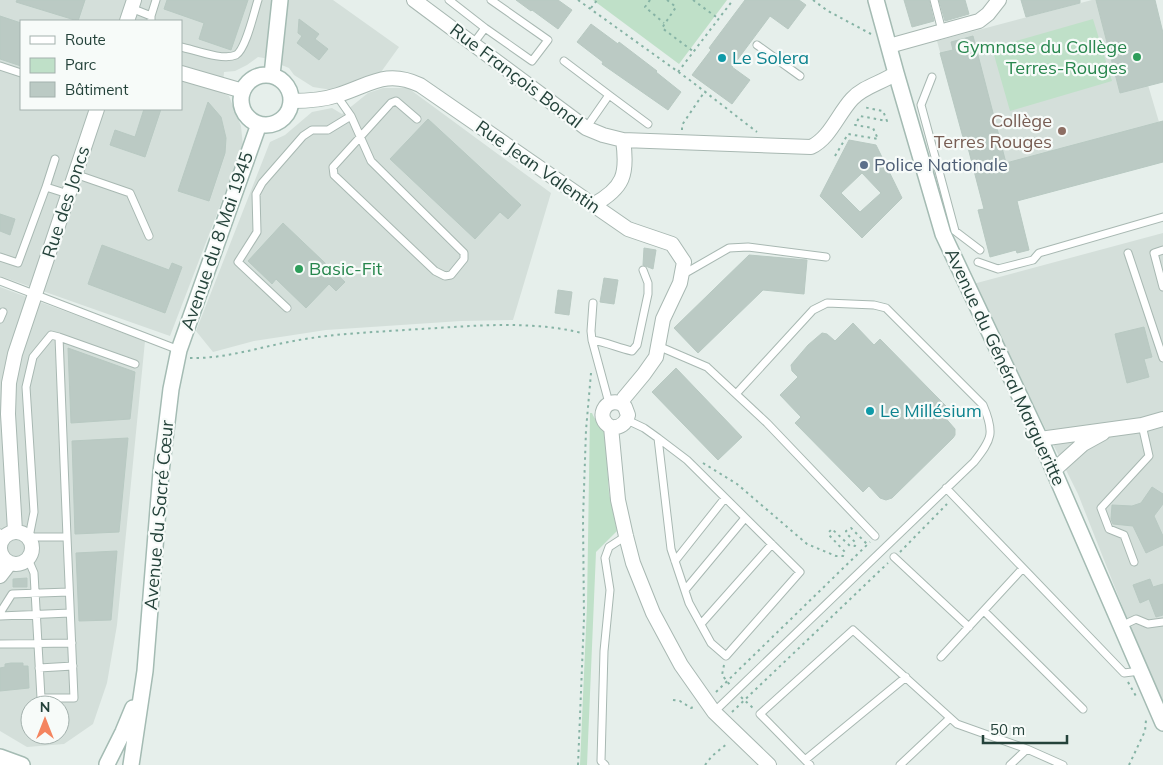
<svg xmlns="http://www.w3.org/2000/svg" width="1163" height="765" viewBox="0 0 1163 765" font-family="Mulish,sans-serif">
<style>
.built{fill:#d4dfda;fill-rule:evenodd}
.green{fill:#bfe0c8}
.building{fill:#bbcac4;stroke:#b8c9c2;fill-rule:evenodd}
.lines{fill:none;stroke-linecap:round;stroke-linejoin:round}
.lane-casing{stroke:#a8b8b2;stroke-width:9}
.street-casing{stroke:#a8b8b2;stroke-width:16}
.secondary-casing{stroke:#a4bbb3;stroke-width:18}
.path{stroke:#86b3a5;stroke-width:2;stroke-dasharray:2.5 4;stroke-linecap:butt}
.lane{stroke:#fff;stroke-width:7}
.street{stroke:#fff;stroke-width:14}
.secondary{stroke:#fff;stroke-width:15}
.leisure-dot{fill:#2e9e5b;stroke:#f7fbf9;stroke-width:2}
.culture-dot{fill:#0f9aa8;stroke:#f7fbf9;stroke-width:2}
.education-dot{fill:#8d6e63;stroke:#f7fbf9;stroke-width:2}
.service-dot{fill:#5c6f8a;stroke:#f7fbf9;stroke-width:2}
.labels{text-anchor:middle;stroke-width:4.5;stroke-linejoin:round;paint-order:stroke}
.leisure-label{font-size:18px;fill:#27864d;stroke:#f7fbf9;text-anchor:end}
.culture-label{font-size:18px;fill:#0d838f;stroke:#f7fbf9;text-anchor:start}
.street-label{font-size:18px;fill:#24423a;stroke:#f7fbf9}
.education-label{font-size:18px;fill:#785e54;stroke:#f7fbf9;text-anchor:end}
.service-label{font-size:18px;fill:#4e5e75;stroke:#f7fbf9;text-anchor:start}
</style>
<rect width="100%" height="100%" fill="#e6efeb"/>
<path class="built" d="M0 0H333L399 47 381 72 332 90 313 87 294 75 289 68 264 58 258 57 247 65 235 71 224 72 222 93 229 96 241 126 243 146 170 336 0 276ZM21 21H181V109H21Z
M1092 0H1096L1120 93 1148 85 1159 122 1163 162 1017 201 1029 250 1017 253 1015 250 990 257 978 210 984 209 966 141H964L937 41Z
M383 88H408L551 193 513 320 461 321 326 330 254 341 213 352 196 331 270 142 285 135 312 112 332 108 342 114 368 93Z
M1163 233V702L1142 656 1078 494 973 284Z
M0 287 145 341 117 625 107 683 93 724 64 744 27 747 0 731ZM30 705H60V735H30Z"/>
<path class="green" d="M593 0H727L679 64Z
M1093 19 1112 81 1010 111 992 48Z
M590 413H592C595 421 601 424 605 432L609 493 617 531 596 552 587 765H580L587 606Z"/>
<path class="building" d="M17 0H85L78 21 16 2Z
M167 0H248L231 50 199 39 204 23 164 9Z
M516 0H558L572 10 558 29 532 10 531 11Z
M745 0H799L806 5 788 29 770 16 732 67 750 80 732 104 692 75 711 50 709 48Z
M904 0H929L934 21 912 27Z
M939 0H965L969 14 945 21Z
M1021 0H1080V3L1026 17Z
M1096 0H1155L1163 33V82L1120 93Z
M0 16 21 23V66L0 59Z
M299 19 319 34 315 39 328 49 319 60 297 43 302 36 298 33Z
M591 24 618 44 619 42 657 71 656 72 681 92 668 110 602 64 603 62 577 42Z
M973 36 1006 163 1163 121V162L1017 201 1029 250 1017 253 1016 250 990 257 978 210 984 209 966 140 964 141 940 53 953 50 951 42Z
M208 102 221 117 226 138 225 153 209 201 178 191Z
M144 109H161L145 157 110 145 115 130 135 137Z
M428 119 521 205 508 219 500 212 475 239 390 159Z
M849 140 876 145 902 198 862 238 820 196ZM862 173 881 193 860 212 841 193Z
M0 214 15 219 10 235 0 231Z
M283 223 345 282 336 291 329 284 306 308 276 279 272 284 248 261Z
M102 245 169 270 172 263 182 267 165 313 88 284Z
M644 248 656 250 653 269 643 265Z
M749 255 807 260 804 294 763 290 698 353 674 328Z
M604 278 618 280 614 304 600 302Z
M558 290 572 292 569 315 555 313Z
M853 323 874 345 880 339 933 393 948 408 942 414 955 429V435L953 438 892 498 886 500 880 498 869 486 863 492 795 423 801 417 780 395 798 377 792 371 791 365 808 345 822 333 827 334 835 341Z
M1144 327 1152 357 1144 359 1149 377 1127 383 1115 334Z
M68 348 135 372 130 419 71 423Z
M676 368 742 437 718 460 652 392Z
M128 438 119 532 75 534 72 441Z
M1152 487 1163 494V504L1154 516 1163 536V545L1146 553 1133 526 1113 524 1111 519 1112 505 1132 506 1141 503Z
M117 551 111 620 79 621 76 553Z
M27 578V587H13V579Z
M1150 579 1153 587 1163 584V615L1156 617 1149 599 1140 603 1133 585Z
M11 663H23V666H28L29 688 0 691V668L5 667V664Z"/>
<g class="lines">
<g class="lane-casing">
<path id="lane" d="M449 0 485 28 532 61 548 40 491 0
M934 0 942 31
M131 8 151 16
M151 21V16L156 0
M473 44 485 28
M757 45 800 76
M181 47C195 50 223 61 236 55 246 49 254 12 258 0
M564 61 609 95 586 128
M0 66 21 73
M932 77 921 105 940 175 955 231 980 250
M609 95 648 124
M351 116 371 161 464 253V259L451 275 445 276 435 271 334 175 333 167 391 103 396 101 417 119
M75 174 130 193 149 236
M46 187 55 159
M1163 250 1154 253 1163 287
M1128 253 1163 358
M0 257 18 263 46 187 68 194
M978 262 998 269 1033 260 1039 253 1163 217
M682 275 729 248 748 247 826 257
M0 281 179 350
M593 303 591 331 592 340 609 403
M287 308 238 262 257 232 256 194 262 183 303 136 312 130H328L351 116 337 96
M0 319 3 312
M51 335 59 337 67 537H29L34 512 26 387 33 357Z
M59 337 135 364
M592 340C606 342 618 348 632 351L637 345 648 294V283L643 270
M658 346 707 367 767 423 875 536
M627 420 644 428 658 438 671 549 689 603 711 643 726 656 800 572 687 460 658 438
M946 488 1124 673 1140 671
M0 533 4 536
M894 557 969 627
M28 559 34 573 41 698H74L67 537
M675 561 725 498
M1134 562 1124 535 1109 529 1101 508 1149 456 1142 425
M685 590 745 518
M984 611 1083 709
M0 613 12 594 69 592
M0 616 70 613
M701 624 772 544
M1121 626 1136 619 1148 624 1163 622
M0 644 72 643
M941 657 1023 568
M39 668 73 666
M714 712 974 462C992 439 995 433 983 405L886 308 874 305 827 303 813 310 736 394
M1027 749 1063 765
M805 760 906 677
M605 765 601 761 604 651 610 590 605 558 609 547 626 536
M810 765 760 714 853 630 957 724 1027 749 1010 765
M900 765 950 718"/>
</g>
<g class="street-casing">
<path id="street" d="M414 0 586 128 603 135 623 140 811 147C830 138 838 114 852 99 864 86 882 83 896 73
M127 21 134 0
M889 46 979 21 988 14 999 0
M181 73 243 91
M291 101C307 101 323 100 338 95 370 85 386 69 420 85L628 229 672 244 684 262 680 283 663 319 656 357 644 374 624 398 622 404C605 396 594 419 611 427
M593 205C624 188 628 174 623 140
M622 404 625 407 628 415C626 424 620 428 611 427L618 500 626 536 633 563 653 613 681 665 714 712 769 765
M1040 439 1142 425 1163 419
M1053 471 1083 444 1103 433
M15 531 8 414 9 383 15 354 97 109
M0 548a16 16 0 1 1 32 0a16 16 0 1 1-32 0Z
M0 576 10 563"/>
</g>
<g class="secondary-casing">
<path id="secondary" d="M876 0 896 73 943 234 1040 439 1163 723
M241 100a25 25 0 1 1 50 0a25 25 0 1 1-50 0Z
M272 75 280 0
M0 757 22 765
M107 764 123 732 133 708
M131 765 145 671 161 472 171 389 179 350 259 124"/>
</g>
<path class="path" d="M578 0 691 81 757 132
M650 0 645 7 664 23
M667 0 676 7 662 28 694 52
M693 0 719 19
M813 0 828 11 871 34
M591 8 597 0
M678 72 733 0
M682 130V125L705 91
M835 156 848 134 878 139 873 128 855 125 860 116 887 121 883 111 863 107
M190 358C227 359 263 346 299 340 339 333 379 332 420 329 474 326 529 320 582 333
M703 463 737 484 807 544 836 556H843L845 552 829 535V532L832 529 850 546H855L856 543 846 533V531L851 528 867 544
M900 552 947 504
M724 665 722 675 730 685
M1128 682 1137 698
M716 692 870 542
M741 697 753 708
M673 700 680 701 691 708 696 706
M732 712 888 563
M578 765 584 618 583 519 586 430 591 373
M705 765 712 756 728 743
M1129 765 1145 731 1146 720"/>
<use href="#lane" class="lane"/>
<use href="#street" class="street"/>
<use href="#secondary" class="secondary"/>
</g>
<g class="leisure-dot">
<circle cx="1137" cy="57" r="5"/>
<circle cx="299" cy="269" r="5"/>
</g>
<g class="culture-dot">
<circle cx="722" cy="58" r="5"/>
<circle cx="870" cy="411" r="5"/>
</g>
<circle class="education-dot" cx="1062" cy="131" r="5"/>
<circle class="service-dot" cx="864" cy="165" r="5"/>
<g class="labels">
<g class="leisure-label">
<text x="1127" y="53">Gymnase du Collège<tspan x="1127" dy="21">Terres-Rouges</tspan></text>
<text x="309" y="275" text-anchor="start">Basic-Fit</text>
</g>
<g class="culture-label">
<text x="732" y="64">Le Solera</text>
<text x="880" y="417">Le Millésium</text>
</g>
<g class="street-label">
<text transform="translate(516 76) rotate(37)" y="6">Rue François Bonal</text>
<text transform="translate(538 167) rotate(35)" y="6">Rue Jean Valentin</text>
<text transform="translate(66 202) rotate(-72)" y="6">Rue des Joncs</text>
<text transform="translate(217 241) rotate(-71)" y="6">Avenue du 8 Mai 1945</text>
<text transform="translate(1005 367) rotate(65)" y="6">Avenue du Général Margueritte</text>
<text transform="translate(159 515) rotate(-85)" y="6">Avenue du Sacré Cœur</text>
</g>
<g class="education-label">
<text x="1052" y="127">Collège<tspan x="1052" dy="21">Terres Rouges</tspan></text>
</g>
<g class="service-label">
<text x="874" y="171">Police Nationale</text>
</g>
</g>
<rect x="20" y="20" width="162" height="90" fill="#f7fbf9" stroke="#a3b1ad"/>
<rect x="30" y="36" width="25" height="8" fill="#ffffff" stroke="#a3b1ad"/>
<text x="65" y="45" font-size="15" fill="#24423a">Route</text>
<rect x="30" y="58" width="25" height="15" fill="#bfe0c8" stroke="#a3b1ad"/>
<text x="65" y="70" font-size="15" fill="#24423a">Parc</text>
<rect x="30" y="82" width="25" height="15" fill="#bbcac4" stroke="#a3b1ad"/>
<text x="65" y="95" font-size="15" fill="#24423a">Bâtiment</text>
<g transform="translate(45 720)"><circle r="24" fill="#f7fbf9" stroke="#a3b1ad"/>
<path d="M0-4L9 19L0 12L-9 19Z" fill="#f4845f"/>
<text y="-8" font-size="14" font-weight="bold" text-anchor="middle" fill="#24423a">N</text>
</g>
<path d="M983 735v8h84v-8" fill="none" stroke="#24423a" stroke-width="2.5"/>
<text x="990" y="735" font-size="15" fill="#24423a" stroke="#f7fbf9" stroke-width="4" paint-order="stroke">50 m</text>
</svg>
